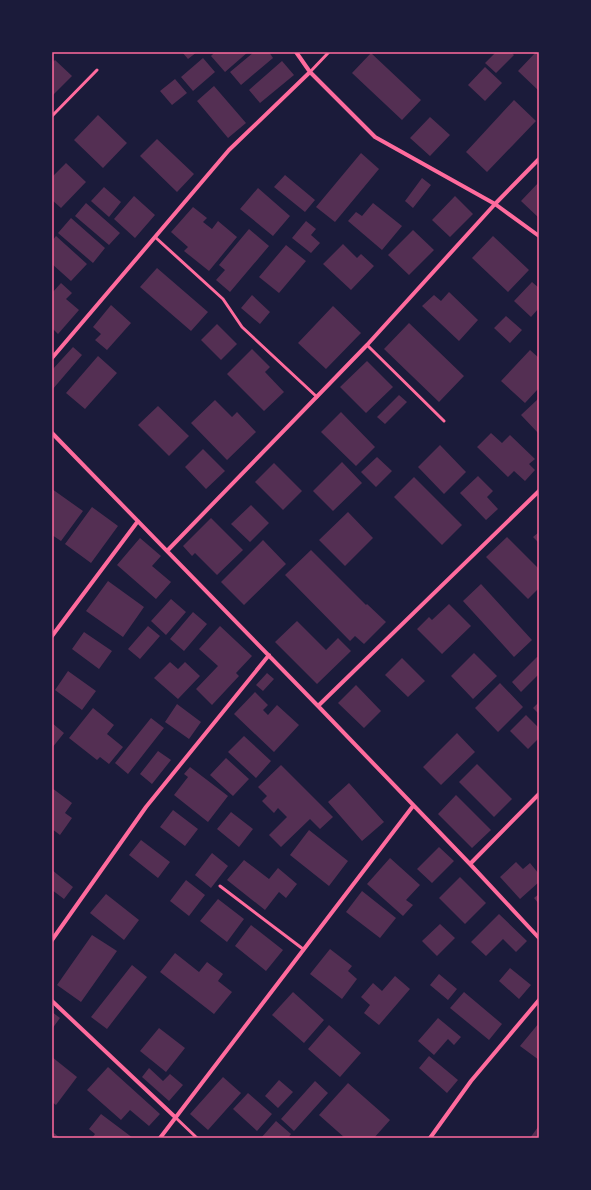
<svg xmlns="http://www.w3.org/2000/svg" width="591" height="1190" viewBox="0 0 591 1190" font-family="Bitter,serif">
<style>
.building{fill:#542f53}
.lines{fill:none;stroke-linecap:round;stroke-linejoin:round}
.service{stroke:#ff6b9d;stroke-width:3}
.minor{stroke:#ff6b9d;stroke-width:4}
.neatline{fill:none;stroke:#ff6b9d;stroke-width:1.5}
</style>
<rect width="100%" height="100%" fill="#1b1b3a"/>
<path class="building" d="M182 52H197L188 59Z
M215 52H248L225 72 211 56Z
M254 52H269L273 58 241 85 230 72Z
M496 52H511L514 55 496 73 485 63Z
M536 52 539 54V91L518 71Z
M371 53 421 100 402 120 352 73Z
M203 58 215 72 193 91 181 77Z
M55 60 72 76 52 96V63Z
M282 61 294 75 260 103 249 90Z
M485 67 502 83 485 101 468 85Z
M175 79 187 93 172 105 160 91Z
M214 86 246 123 228 138 197 101Z
M514 100 536 121 487 172 466 152Z
M98 115 127 143 103 168 74 140Z
M430 117 450 135 430 156 410 138Z
M157 139 194 174 177 192 140 156Z
M361 153 379 169 335 222 316 207Z
M66 163 86 182 61 208 52 200V177Z
M285 175 315 200 305 212 274 187Z
M422 178 431 185 413 208 405 201Z
M539 182V218L521 201Z
M104 187 121 202 109 217 91 201Z
M258 188 290 216 273 236 240 209Z
M134 196 155 215 135 238 114 219Z
M455 196 473 214 450 237 432 220Z
M86 203 120 233 109 245 75 216Z
M373 203 402 226 382 250 348 221 356 212 362 216Z
M193 207 207 218 203 222 212 229 218 221 237 237 209 271 184 251 188 247 171 232Z
M71 218 105 248 93 263 58 233Z
M306 221 316 229 311 235 320 243 311 253 292 238Z
M249 229 269 246 230 292 216 280 225 270 219 265Z
M413 230 434 250 409 275 388 255Z
M56 236 87 264 71 281 52 264V241Z
M493 236 529 270 508 292 472 258Z
M343 244 357 258 361 254 374 266 351 290 323 264Z
M286 245 306 261 279 293 259 277Z
M157 268 208 312 191 331 140 287Z
M532 282 539 288V308L531 317 514 301Z
M61 283 72 293 66 299 79 310 58 334 52 328V293Z
M449 292 478 320 459 341 422 306 434 295 441 301Z
M252 295 270 312 260 324 241 308Z
M111 305 131 323 107 350 95 340 101 334 93 327Z
M333 306 361 333 326 369 298 343Z
M506 316 522 330 510 343 494 328Z
M409 323 464 376 439 402 384 349Z
M217 324 237 344 221 360 201 340Z
M73 347 82 355 52 390V370Z
M252 349 270 367 265 372 284 392 264 411 227 374Z
M530 350 539 358V390L538 389 525 403 501 381Z
M98 356 117 373 85 409 66 393Z
M367 361 393 387 366 413 340 387Z
M399 395 407 402 385 424 377 417Z
M538 399 539 401V434L521 415Z
M215 400 232 417 237 412 256 432 227 460 191 423Z
M158 406 189 436 169 456 138 425Z
M341 412 375 447 356 466 321 432Z
M491 433 502 443 510 435 535 459 529 464 535 470 525 481 514 471 508 477 477 447Z
M440 445 466 472 444 494 418 467Z
M203 449 225 471 206 489 185 467Z
M377 457 392 471 376 487 361 472Z
M342 462 362 483 333 511 313 491Z
M274 463 302 491 283 510 255 482Z
M478 476 493 491 487 497 498 509 486 520 460 493Z
M414 477 462 525 442 545 394 497Z
M52 489 83 511 61 541 52 535Z
M251 505 269 523 250 542 231 524Z
M92 507 118 526 91 563 65 544Z
M348 512 373 538 345 566 319 540Z
M211 518 243 550 217 575 195 553 192 556 183 546Z
M539 532V543L533 537Z
M507 537 539 569V588L528 599 486 557Z
M140 538 161 556 152 566 171 582 156 599 117 565Z
M263 540 286 564 244 605 221 582Z
M311 550 366 605 367 604 386 622 364 644 355 636 350 641 285 575Z
M108 581 144 607 123 637 86 611Z
M481 584 532 640 514 657 463 601Z
M171 599 186 612 166 635 151 621Z
M449 604 471 626 442 654 417 629 429 617 432 620Z
M193 612 207 624 184 651 170 639Z
M297 621 326 650 338 638 351 651 317 684 275 642Z
M148 626 160 636 140 659 128 649Z
M220 626 252 656 236 673 239 676 212 705 196 689 218 666 199 649Z
M84 632 112 651 99 669 72 649Z
M474 653 497 676 473 699 451 676Z
M537 657 539 658V674L521 692 512 682Z
M402 658 425 681 408 697 385 675Z
M170 662 178 669 185 662 200 676 178 699 154 678Z
M68 671 96 691 82 710 55 690Z
M267 673 274 679 263 691 256 685Z
M500 683 523 707 498 732 475 708Z
M356 685 381 711 364 728 338 703Z
M255 692 268 705 263 710 268 715 277 705 299 725 274 752 234 714Z
M539 702V714L533 708Z
M177 704 201 722 189 739 165 722Z
M93 708 114 725 107 734 123 747 109 764 100 757 97 760 69 738Z
M526 715 539 728V738L528 749 510 731Z
M151 718 164 728 128 774 115 763Z
M52 723 64 733 52 748Z
M457 733 475 752 441 785 423 767Z
M244 736 271 761 256 778 228 752Z
M158 751 171 760 152 784 140 774Z
M226 758 249 779 233 796 210 775Z
M477 764 512 799 494 817 459 782Z
M281 765 333 817 320 829 310 819 281 847 269 835 287 817 278 808 274 813 262 801 267 796 258 787Z
M190 767 228 796 208 822 174 795 188 777 184 774Z
M349 783 384 822 362 841 328 802Z
M52 788 72 803 65 813 72 818 60 835 52 829Z
M456 795 491 830 472 848 438 814Z
M173 810 198 829 185 846 160 827Z
M231 812 253 829 239 847 217 829Z
M309 830 348 861 329 886 290 855Z
M141 840 170 862 158 878 129 855Z
M439 847 454 861 432 883 417 869Z
M212 853 228 866 211 888 195 875Z
M390 858 420 885 406 900 413 905 403 916 367 884Z
M244 860 269 879 278 868 297 884 286 898 279 892 265 910 227 880Z
M516 862 523 869 530 863 539 874V882L520 899 500 877Z
M52 870 73 887 64 899 52 890Z
M460 877 486 903 465 924 439 898Z
M186 880 205 895 189 916 170 901Z
M362 891 396 918 380 938 346 912Z
M106 894 139 920 124 940 90 913Z
M539 894V904L534 898Z
M218 899 244 919 227 942 200 921Z
M499 914 527 941 516 952 503 939 486 956 471 942Z
M440 924 455 938 437 956 422 941Z
M251 925 283 950 266 971 235 946Z
M92 935 117 951 81 1002 57 985Z
M330 949 352 966 348 971 357 979 342 999 310 974Z
M175 953 199 972 207 962 223 974 218 981 232 992 214 1014 160 972Z
M132 965 147 977 107 1029 91 1017Z
M510 968 531 985 519 999 499 981Z
M439 974 457 989 448 1000 430 985Z
M395 976 410 989 379 1025 364 1013 370 1005 361 997 373 983 382 991Z
M293 992 324 1020 304 1043 272 1015Z
M464 992 502 1024 489 1040 450 1008Z
M52 1012 60 1018 52 1029Z
M438 1018 461 1037 454 1045 448 1039 434 1055 418 1041Z
M539 1023V1060L520 1046Z
M329 1025 361 1053 340 1077 308 1049Z
M159 1028 185 1048 166 1072 140 1051Z
M429 1056 458 1080 447 1093 419 1068Z
M52 1057 77 1077 56 1105 52 1102Z
M108 1067 160 1114 149 1126 130 1110 121 1120 87 1090Z
M149 1068 163 1081 170 1074 183 1085 169 1101 142 1077Z
M223 1077 241 1093 208 1130 190 1114Z
M279 1080 293 1092 278 1108 265 1096Z
M315 1081 328 1093 294 1131 281 1119Z
M348 1083 390 1120 374 1138H345L319 1115Z
M248 1093 272 1114 257 1131 233 1109Z
M101 1114 133 1138H92L95 1134 89 1129Z
M276 1121 291 1134 288 1138H261Z
M538 1127 539 1128V1138H530Z
M54 1133 60 1138H52V1135Z"/>
<g class="lines">
<path class="service" d="M310 72 329 52
M52 116 97 70
M155 237 223 299 242 327 317 397
M367 345 444 421
M220 886 303 949
M175 1117 197 1138"/>
<path class="minor" d="M296 52 310 72 375 137 495 204 539 236
M52 358 229 150 310 72
M52 433 318 706 470 864 539 938
M167 551 367 345 495 204 539 159
M52 636 138 521
M318 706 539 491
M470 864 539 794
M52 940 146 807 269 655
M52 1001 175 1117
M160 1138 413 806
M430 1138 471 1081 539 1000"/>
</g>
<rect width="591" height="1190" fill="none" stroke="#1b1b3a" stroke-width="106"/>
<rect x="53" y="53" width="485" height="1084" class="neatline"/>
</svg>
